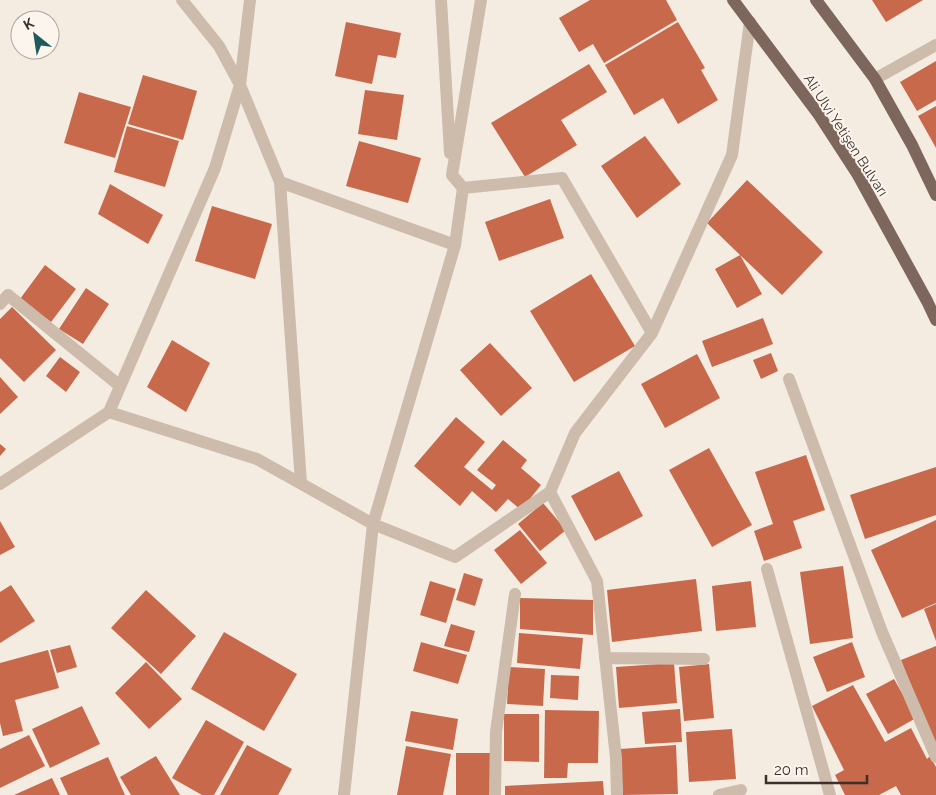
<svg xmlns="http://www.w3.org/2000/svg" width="936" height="795" viewBox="0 0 936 795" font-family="Raleway,sans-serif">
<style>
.building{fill:#c8694b}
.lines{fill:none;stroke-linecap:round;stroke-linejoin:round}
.minor{stroke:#cdbbac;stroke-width:12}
.major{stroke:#7d675c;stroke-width:12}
.labels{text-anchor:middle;stroke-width:4;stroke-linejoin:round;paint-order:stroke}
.street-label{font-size:14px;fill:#3b302b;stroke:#fbf5ee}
</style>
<rect width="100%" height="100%" fill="#f4ebe1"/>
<path class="building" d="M590 0H666L677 20 604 63 593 44 579 52 559 18Z
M872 0H923L886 22Z
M346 22 401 33 396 58 378 55 372 84 335 76Z
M678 22 705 68 701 70 718 100 678 124 663 98 634 115 605 65Z
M936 61V100L917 111 900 82Z
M589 64 607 92 561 120 577 145 525 177 491 123Z
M143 75 197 91 183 140 128 124Z
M365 90 404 95 397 140 358 134Z
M79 92 131 107 115 158 64 143Z
M936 106V148L918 116Z
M127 126 179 141 165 187 114 172Z
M645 136 681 184 637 218 601 166Z
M359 141 421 158 408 203 346 186Z
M747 180 823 252 782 295 740 255 762 294 737 308 715 269 740 255 707 223Z
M110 184 163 215 148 244 98 214Z
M550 199 564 238 499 261 485 222Z
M212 206 272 224 255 279 195 261Z
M45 265 76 289 51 322 20 299Z
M591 274 635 346 574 382 530 311Z
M86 288 109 304 83 344 59 329Z
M12 307 56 350 24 382 0 358V319Z
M763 318 773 344 712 367 702 341Z
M172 340 210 363 186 412 147 387Z
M490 343 532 388 501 416 460 370Z
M771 353 778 371 761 379 753 360Z
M697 354 720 398 665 428 641 384Z
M60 357 80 372 66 392 46 376Z
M0 377 18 397 0 414Z
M456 417 485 442 464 467 492 490 496 485 477 470 503 440 527 460 521 468 541 485 521 510 508 499 496 512 472 491 460 506 414 466Z
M0 444 6 449 0 456Z
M709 448 752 525 712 547 669 470Z
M806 455 825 510 793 521 802 548 764 561 754 531 773 524 755 472Z
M936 467V515L865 539 850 495Z
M619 471 643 516 595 541 571 496Z
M543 503 566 530 540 551 518 524Z
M936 520V603L902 618 871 550Z
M0 521 15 547 0 555Z
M520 530 547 563 521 584 494 550Z
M843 566 853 638 810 644 800 572Z
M464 573 483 579 475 606 456 600Z
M696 579 702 631 612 642 607 590Z
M430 581 456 589 446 623 420 615Z
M751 581 756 627 716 631 712 586Z
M11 585 35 621 0 643V592Z
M146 590 196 636 161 674 111 628Z
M520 598 593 600V635L520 629Z
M936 604V641L924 609Z
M451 624 475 631 469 652 444 646Z
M224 632 297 674 264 731 191 689Z
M519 633 583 638 580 669 517 663Z
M421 642 467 655 458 684 413 671Z
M852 642 865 677 827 692 813 657Z
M70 645 77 667 57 673 50 650Z
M936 646V749L901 660Z
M48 650 59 688 15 700 23 731 3 736 0 723V663Z
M146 662 182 699 149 729 115 693Z
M674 663 677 703 619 708 616 667Z
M709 664 714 718 684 721 679 667Z
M509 667 545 669 543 706 507 704Z
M551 675 579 676 578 700 550 698Z
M894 679 916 718 888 734 866 694Z
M853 685 885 742 911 728 927 759 930 756 936 767V795H901L896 786 879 795H845L835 775 844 770 812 706Z
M82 706 100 744 50 768 32 729Z
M680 709 682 742 645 744 642 712Z
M545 710 599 711 598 763H568L567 778H544Z
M411 711 458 719 453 750 405 741Z
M504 714H539V762L504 761Z
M206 720 244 742 214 795H202L172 778Z
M732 729 736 779 689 782 686 732Z
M29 735 45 766 0 788V749Z
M247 745 292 769 278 795H220Z
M676 745 678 794 623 795 620 749Z
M406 746 451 754 443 795H397Z
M456 753H490V795H456Z
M156 756 180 795H131L120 777Z
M108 757 125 795H68L60 778Z
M52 778 60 795H14Z
M603 781 604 795H505V786Z"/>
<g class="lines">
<path class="minor" d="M182 0 219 46 240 85 280 182 455 245
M441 0 450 153
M875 79 936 45
M280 182 301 483
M463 188 562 178 652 333 732 155 750 22
M0 304 8 295 120 386
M789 379 882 632 936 757
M109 412 215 168 240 85 250 0
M0 484 109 412 257 459 373 524 455 557 550 492 575 433 652 333
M550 492 597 581 616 758 617 795
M767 569 830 795
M605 658 704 659
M344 795 373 524 455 245 463 188 452 175 481 0
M495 795 496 732 515 594
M719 795 741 790"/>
<path class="major" d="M733 0 819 115 858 175 927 301 936 320
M816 0 875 79 912 145 936 195"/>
</g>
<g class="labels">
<g class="street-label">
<text transform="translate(846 135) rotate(57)" y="5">Ali Ulvi Yetişen Bulvarı</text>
</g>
</g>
<g transform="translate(35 35) rotate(330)"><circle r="24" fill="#fbf5ee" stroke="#aea6a0"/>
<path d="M0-4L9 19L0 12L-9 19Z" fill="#1f5a5e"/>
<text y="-8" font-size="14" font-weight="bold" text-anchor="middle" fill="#3b302b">K</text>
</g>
<path d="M766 775v8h101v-8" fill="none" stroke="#3b302b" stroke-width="2.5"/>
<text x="774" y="775" font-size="15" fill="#3b302b" stroke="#fbf5ee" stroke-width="4" paint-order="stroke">20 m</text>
</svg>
